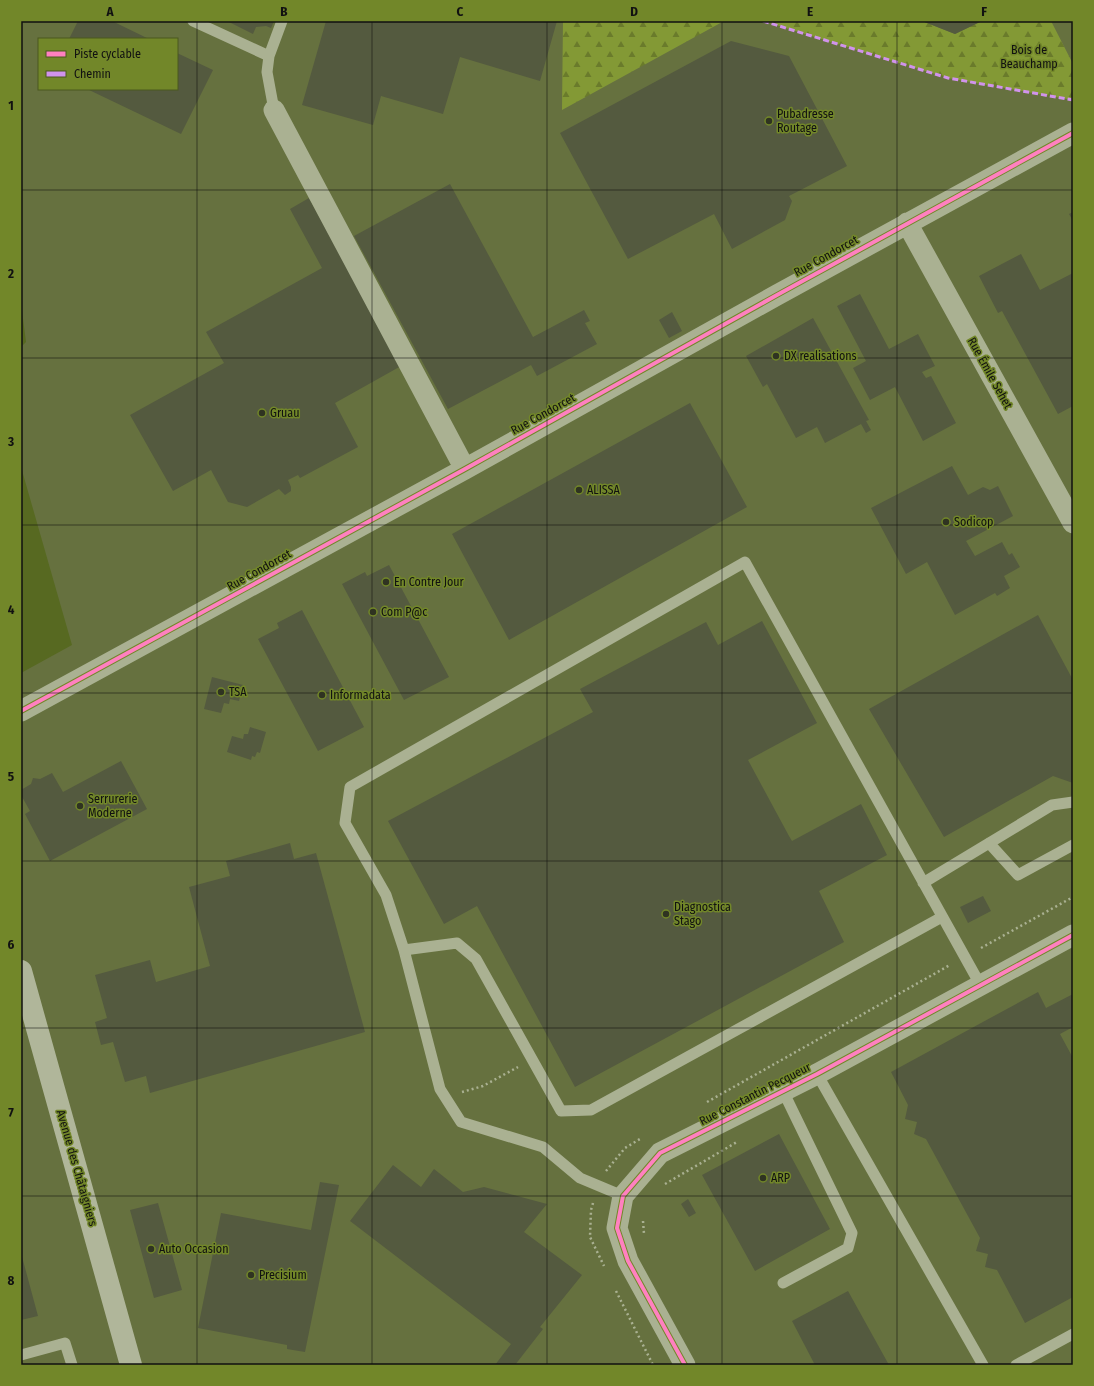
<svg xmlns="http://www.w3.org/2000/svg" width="1094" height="1386" viewBox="0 0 1094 1386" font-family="'Fira Sans Condensed',sans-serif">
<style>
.forest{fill:url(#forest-firs)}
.water{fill:#576921}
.building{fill:#545a3f}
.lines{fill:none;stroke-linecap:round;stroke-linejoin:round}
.path{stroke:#aab192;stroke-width:2.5;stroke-dasharray:2 3;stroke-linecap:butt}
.lane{stroke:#aab192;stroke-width:11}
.street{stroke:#aab192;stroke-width:21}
.secondary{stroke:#b0b69a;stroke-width:22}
.quiet{stroke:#d193ec;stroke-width:3;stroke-dasharray:6 3;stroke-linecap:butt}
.cycleway-casing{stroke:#728729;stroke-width:6}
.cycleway{stroke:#ff80c0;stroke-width:4}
.grid{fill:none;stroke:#111;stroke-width:1;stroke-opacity:0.55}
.poi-dot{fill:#2f3321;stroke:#728729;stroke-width:1.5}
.labels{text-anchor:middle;stroke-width:3;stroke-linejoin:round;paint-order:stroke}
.park-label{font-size:12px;fill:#111;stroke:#728729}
.poi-label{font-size:12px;fill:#111;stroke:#728729;text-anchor:start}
.street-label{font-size:12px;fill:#111;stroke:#728729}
.neatline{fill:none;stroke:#111;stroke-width:1.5}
.grid-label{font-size:13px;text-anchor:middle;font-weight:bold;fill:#111}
</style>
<defs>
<pattern id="forest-firs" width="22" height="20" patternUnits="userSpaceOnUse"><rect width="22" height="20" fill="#839935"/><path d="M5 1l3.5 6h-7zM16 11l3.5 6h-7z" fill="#6a7b2b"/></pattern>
</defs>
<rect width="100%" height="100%" fill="#66713f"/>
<path class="forest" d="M563 21H724L562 110Z
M763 21H922L955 34 982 21H1051L1073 64V100L948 78Z"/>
<path class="water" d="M21 303 26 342 21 347Z
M21 467 72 645 21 673Z"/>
<path class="building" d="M78 21H112L149 39H69Z
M227 21H274L271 28 266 26 256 27 253 34Z
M326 21H557L540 81 460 57 443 114 381 96 373 125 302 105Z
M922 21H982L955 34Z
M731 41 789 56 847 166 789 196 792 201 785 220 732 249 714 214 628 259 560 133Z
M177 53 213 70 181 134 87 89H177Z
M450 184 533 337 584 310 590 321 585 323 597 344 537 376 531 365 448 409 354 236Z
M309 198 401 366 335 403 358 447 300 478 298 475 288 480 291 487V491L285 495 279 489 247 507 228 502 211 470 173 491 130 415 224 363 206 332 322 268 290 209Z
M1073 212V221L1069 214Z
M1021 254 1040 290 1073 273V406L1058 414 1002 311 998 313 979 276Z
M860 294 889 349 918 334 935 366 922 372 926 378 931 376 956 423 923 441 895 387 870 400 853 368 866 361 837 306Z
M672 312 682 331 669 338 659 320Z
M813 318 869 420 866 421 871 430 866 433 861 424 825 443 817 427 796 438 767 384 763 387 746 356Z
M690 403 747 507 509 640 452 534Z
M952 466 968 495 983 487 990 490 998 486 1013 516 966 541 975 556 1002 542 1009 555 1012 553 1020 567 1004 576 1010 588 997 596 995 593 955 615 927 562 906 574 871 508Z
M389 565 449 677 404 700 342 584 365 572 367 576Z
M302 610 364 727 318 751 258 639 279 628 277 623Z
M1038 615 1073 680V783L1053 776 944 837 869 709Z
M762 621 817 723 748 760 789 836 792 841 861 804 887 855 819 891 844 942 575 1087 477 906 444 924 388 821 593 712 580 689 706 622 718 645Z
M212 677 243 685 239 701 230 699 229 704 224 703 221 713 204 709Z
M250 727 266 732 260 753 257 752 255 757 252 756 251 760 227 752 232 736 243 739 244 734H248Z
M121 761 147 809 50 861 25 814 30 811 21 795V790L31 784 33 778 40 779 52 773 63 792Z
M290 843 294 859 316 853 365 1032 150 1093 146 1076 125 1082 113 1042 101 1045 95 1022 107 1018 95 975 150 960 156 982 210 966 189 887 230 876 226 861Z
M983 896 991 911 968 923 960 907Z
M1038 992 1046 1008 1073 994V1027L1060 1034 1073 1058V1297L1025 1323 997 1270 985 1267 988 1254 976 1251 980 1238 926 1139 914 1134 917 1122 905 1119 908 1105 891 1072Z
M779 1134 830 1229 755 1271 702 1175Z
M393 1165 421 1187 434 1169 463 1192 484 1187 547 1204 524 1232 582 1275 540 1327 543 1329 515 1365H495L511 1344 350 1221Z
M320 1182 339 1185 305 1352 287 1349V1345L198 1328 221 1213 311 1230Z
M688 1199 696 1213 689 1217 681 1204Z
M158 1203 182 1290 154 1298 130 1210Z
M21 1253 38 1316 21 1320Z
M848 1291 889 1365H815L792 1321Z"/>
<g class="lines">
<path class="path" d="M981 948 1073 897
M462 1092 483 1086 518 1067
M707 1102 950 965
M606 1171 625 1148 640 1139
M665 1184 737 1142
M593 1203 591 1210 590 1237 604 1266
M643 1221 644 1234
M616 1291 653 1365"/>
<path class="lane" d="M193 21 269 56
M274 110 267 72 269 56 282 21
M989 843 1018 875 1073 845
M923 883 1052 805 1073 802
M404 950 457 943 476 959 561 1111 591 1110 942 917
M817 1074 983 1365
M783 1091 852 1233 848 1248 783 1283
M623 1196 580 1178 543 1147 461 1122 440 1089 404 950 386 895 345 823 350 787 745 562 981 986
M21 1355 65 1343 72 1365
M1016 1365 1073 1334"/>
<path class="street" d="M274 110 465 469
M907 223 1073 523
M21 711 465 469 777 295 1073 133
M685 1365 628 1261 617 1228 623 1196 660 1153 817 1074 1073 935"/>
<path class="secondary" d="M21 971 131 1365"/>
<path class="quiet" d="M763 21 948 78 1073 100"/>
<g class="cycleway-casing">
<path id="cycleway" d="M21 711 465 469 777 295 1073 133
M685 1365 628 1261 617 1228 623 1196 660 1153 817 1074 1073 935"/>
</g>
<use href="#cycleway" class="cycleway"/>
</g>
<path class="grid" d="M197 21V1365M372 21V1365M547 21V1365M722 21V1365M897 21V1365M21 190H1073M21 358H1073M21 525H1073M21 693H1073M21 861H1073M21 1028H1073M21 1196H1073"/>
<g class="poi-dot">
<circle cx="769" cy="121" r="4"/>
<circle cx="776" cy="356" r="4"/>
<circle cx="262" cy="413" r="4"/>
<circle cx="579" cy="490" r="4"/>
<circle cx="946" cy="522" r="4"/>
<circle cx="386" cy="582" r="4"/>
<circle cx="373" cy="612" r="4"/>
<circle cx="221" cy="692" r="4"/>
<circle cx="322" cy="695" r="4"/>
<circle cx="80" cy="806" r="4"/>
<circle cx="666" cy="914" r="4"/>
<circle cx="763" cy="1178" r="4"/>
<circle cx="151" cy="1249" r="4"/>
<circle cx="251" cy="1275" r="4"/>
</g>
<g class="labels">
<g class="park-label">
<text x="1029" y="54">Bois de<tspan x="1029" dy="14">Beauchamp</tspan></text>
</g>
<g class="poi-label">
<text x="777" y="118">Pubadresse<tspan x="777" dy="14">Routage</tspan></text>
<text x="784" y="360">DX realisations</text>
<text x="270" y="417">Gruau</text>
<text x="587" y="494">ALISSA</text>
<text x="954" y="526">Sodicop</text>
<text x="394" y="586">En Contre Jour</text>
<text x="381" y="616">Com P@c</text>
<text x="229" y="696">TSA</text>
<text x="330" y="699">Informadata</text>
<text x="88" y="803">Serrurerie<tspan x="88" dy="14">Moderne</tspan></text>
<text x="674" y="911">Diagnostica<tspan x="674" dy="14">Stago</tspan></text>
<text x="771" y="1182">ARP</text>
<text x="159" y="1253">Auto Occasion</text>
<text x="259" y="1279">Precisium</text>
</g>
<g class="street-label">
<text transform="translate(826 256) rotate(-29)" y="4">Rue Condorcet</text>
<text transform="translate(990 373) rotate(61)" y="4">Rue Émile Sehet</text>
<text transform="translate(543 414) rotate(-29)" y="4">Rue Condorcet</text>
<text transform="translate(259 570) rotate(-29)" y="4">Rue Condorcet</text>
<text transform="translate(755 1094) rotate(-27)" y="4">Rue Constantin Pecqueur</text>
<text transform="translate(77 1168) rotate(74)" y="4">Avenue des Châtaigniers</text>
</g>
</g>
<rect width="1094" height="1386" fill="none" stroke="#728729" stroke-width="44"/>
<rect x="38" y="38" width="140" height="52" fill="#728729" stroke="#4b581f"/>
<rect x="46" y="51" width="20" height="6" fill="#ff80c0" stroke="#4b581f"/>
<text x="74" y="58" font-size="12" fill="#111111">Piste cyclable</text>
<rect x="46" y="71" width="20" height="6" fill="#d193ec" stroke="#4b581f"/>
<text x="74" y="78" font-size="12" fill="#111111">Chemin</text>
<rect x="22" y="22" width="1050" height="1342" class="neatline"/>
<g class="grid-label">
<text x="110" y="16">A</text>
<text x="284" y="16">B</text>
<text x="460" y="16">C</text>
<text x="634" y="16">D</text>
<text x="810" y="16">E</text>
<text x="984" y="16">F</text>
<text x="11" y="110">1</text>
<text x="11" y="278">2</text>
<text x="11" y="446">3</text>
<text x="11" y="614">4</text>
<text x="11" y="781">5</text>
<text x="11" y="949">6</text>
<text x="11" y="1117">7</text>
<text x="11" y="1285">8</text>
</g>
</svg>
